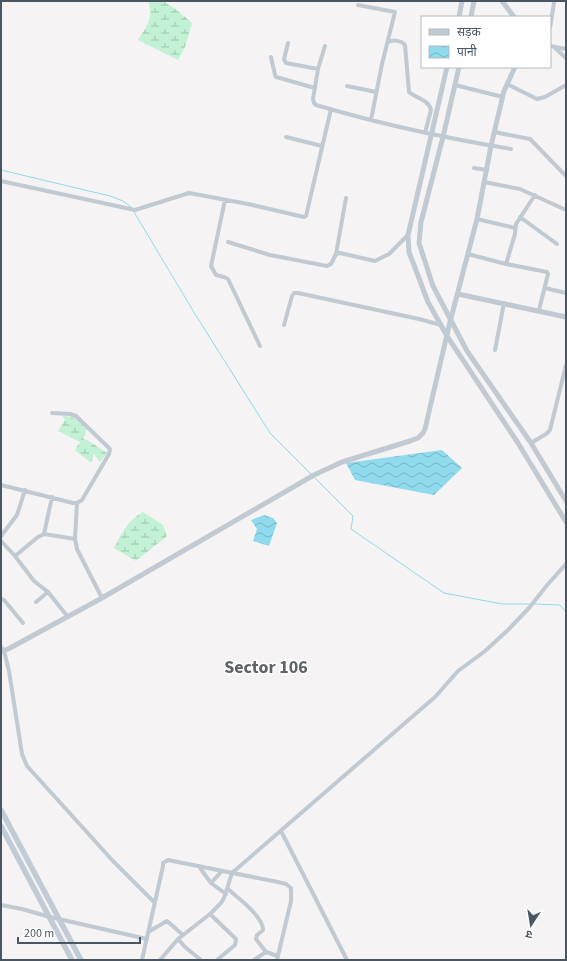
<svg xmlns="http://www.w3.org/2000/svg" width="567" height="961" viewBox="0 0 567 961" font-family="'Source Sans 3','Noto Sans Devanagari',sans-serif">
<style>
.wetland{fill:url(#wetland-marsh)}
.water{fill:url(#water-waves)}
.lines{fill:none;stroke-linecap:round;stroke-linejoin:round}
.stream{stroke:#90daee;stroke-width:1}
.minor{stroke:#c1cad2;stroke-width:4}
.tertiary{stroke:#c1cad2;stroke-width:5}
.secondary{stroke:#c1cbd6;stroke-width:5.5}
.labels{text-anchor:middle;stroke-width:3;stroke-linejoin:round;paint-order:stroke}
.district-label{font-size:18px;font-weight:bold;fill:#5f6368;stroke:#fff}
</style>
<defs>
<pattern id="wetland-marsh" width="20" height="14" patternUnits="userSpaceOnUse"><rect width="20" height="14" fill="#c3f1d5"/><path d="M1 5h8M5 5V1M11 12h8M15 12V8" fill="none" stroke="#a0c6b0"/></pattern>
<pattern id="water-waves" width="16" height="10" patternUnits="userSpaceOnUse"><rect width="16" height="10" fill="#90daee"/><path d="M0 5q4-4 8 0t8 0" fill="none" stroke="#78b4c4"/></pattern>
</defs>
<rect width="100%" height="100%" fill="#f5f3f3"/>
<path class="wetland" d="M148 1H163L177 10 192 23 185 47 178 60 138 40C147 26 154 18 148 1Z
M62 416C74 416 80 420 87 429L83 439 89 441 107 453 100 462 94 454 91 463 75 450 80 442 58 431 65 420Z
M143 512 163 525 167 536 136 561 114 548C122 533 127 521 143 512Z"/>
<path class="water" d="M442 450 462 468 434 495 355 480 346 463Z
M264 515 273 518 277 523 269 546 253 541 257 529 251 520Z"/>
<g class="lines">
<path class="stream" d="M1 170 110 196 123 201 131 207
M134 212 195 314 270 433 311 474
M315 478 353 516 351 529 444 593 502 604H530
M533 604 560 605 566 612"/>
<path class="minor" d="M358 5 395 12 382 64 371 120
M550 28 554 3
M389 42C393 39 402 41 405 45L409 92C416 98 429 100 431 110L425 133
M288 43 284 59 286 63 318 69
M325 46 318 69 313 99 314 103 316 105C380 124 445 138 511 149
M550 46 566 49
M554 47 566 58
M271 57 275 75 276 77 315 88
M507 84 537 99 545 97 566 85
M455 85 503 97
M347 86 376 92
M494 132 530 139 566 176
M286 137 322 146
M474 168 487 170
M1 181 135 210 189 193 248 204 304 217 306 216 331 109
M484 182 520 189 566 210
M225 200 211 266 216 275 224 277 228 279 260 346
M520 217 557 244
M477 219 515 228
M228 242 270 255 327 266 331 264 336 254 340 253 375 261 389 254 408 235
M336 254 346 198
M468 254 506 264 547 272 548 274 539 310
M506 264 515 234 516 224 535 195
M545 288 566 293
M284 325 292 296 294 293H298L419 319 441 325
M495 350 504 303
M531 443 546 434 550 430 566 365
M1 485 73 503H77L82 500 109 454 110 449 76 416 70 414 52 413
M77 503 75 539 77 549 102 598
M44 534 52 497
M1 536 17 515 25 490
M1 541 15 556 34 581 48 592 68 617
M15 556 38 537 44 534 75 539
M1 599 4 600 23 623
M36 602 48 592
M1 647 4 651 9 671 22 754 27 766 113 861 154 902
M281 831 347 960
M200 868 211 883 226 894
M211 883 222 871
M228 889C238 898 263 916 263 930L257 935 256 939 266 952
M1 905 22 909 50 917 147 939
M210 914 236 939 235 945 217 960
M148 932 167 921 183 935
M178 939 185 947 201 960
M142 960 163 866V863L168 860 278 882 286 884 291 888V901L277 960
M160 960 178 939 210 914 221 903 224 898 232 873 435 697 458 671 485 651 508 630 529 608 548 584 566 564
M254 960 266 952 278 956"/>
<path class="tertiary" d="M502 1 514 17
M459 17 462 1
M471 17 474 1
M447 67 408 235 409 252 428 302 447 336 518 443 566 522
M459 67 443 137 421 222 419 243 433 286 467 351 531 443 566 501
M458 294 566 317
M1 652 10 648 102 598 314 475 342 462 410 441 418 438 423 433 425 429 449 326 477 219 491 146 504 91 515 67"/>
<path class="secondary" d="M1 810 81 960
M1 826 72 960"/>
</g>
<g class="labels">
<g class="district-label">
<text x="266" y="673">Sector 106</text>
</g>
</g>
<rect width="567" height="961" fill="none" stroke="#4a5661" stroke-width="4"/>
<rect x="421" y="16" width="130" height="52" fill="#ffffff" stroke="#b7bbc0"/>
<rect x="429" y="29" width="20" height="6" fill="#c1cbd6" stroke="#b7bbc0"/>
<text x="457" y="36" font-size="12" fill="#4a5661">सड़क</text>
<rect x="429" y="46" width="20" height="12" fill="url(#water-waves)" stroke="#b7bbc0"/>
<text x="457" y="56" font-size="12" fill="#4a5661">पानी</text>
<g transform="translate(531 925) rotate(192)" stroke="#ffffff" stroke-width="3" paint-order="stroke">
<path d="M0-3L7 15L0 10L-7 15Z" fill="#4a5661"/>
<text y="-6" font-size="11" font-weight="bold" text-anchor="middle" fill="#4a5661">उ</text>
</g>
<path d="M18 937v6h122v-6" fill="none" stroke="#4a5661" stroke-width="2"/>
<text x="24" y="937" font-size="12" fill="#4a5661" stroke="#ffffff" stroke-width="3" paint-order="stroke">200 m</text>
</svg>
